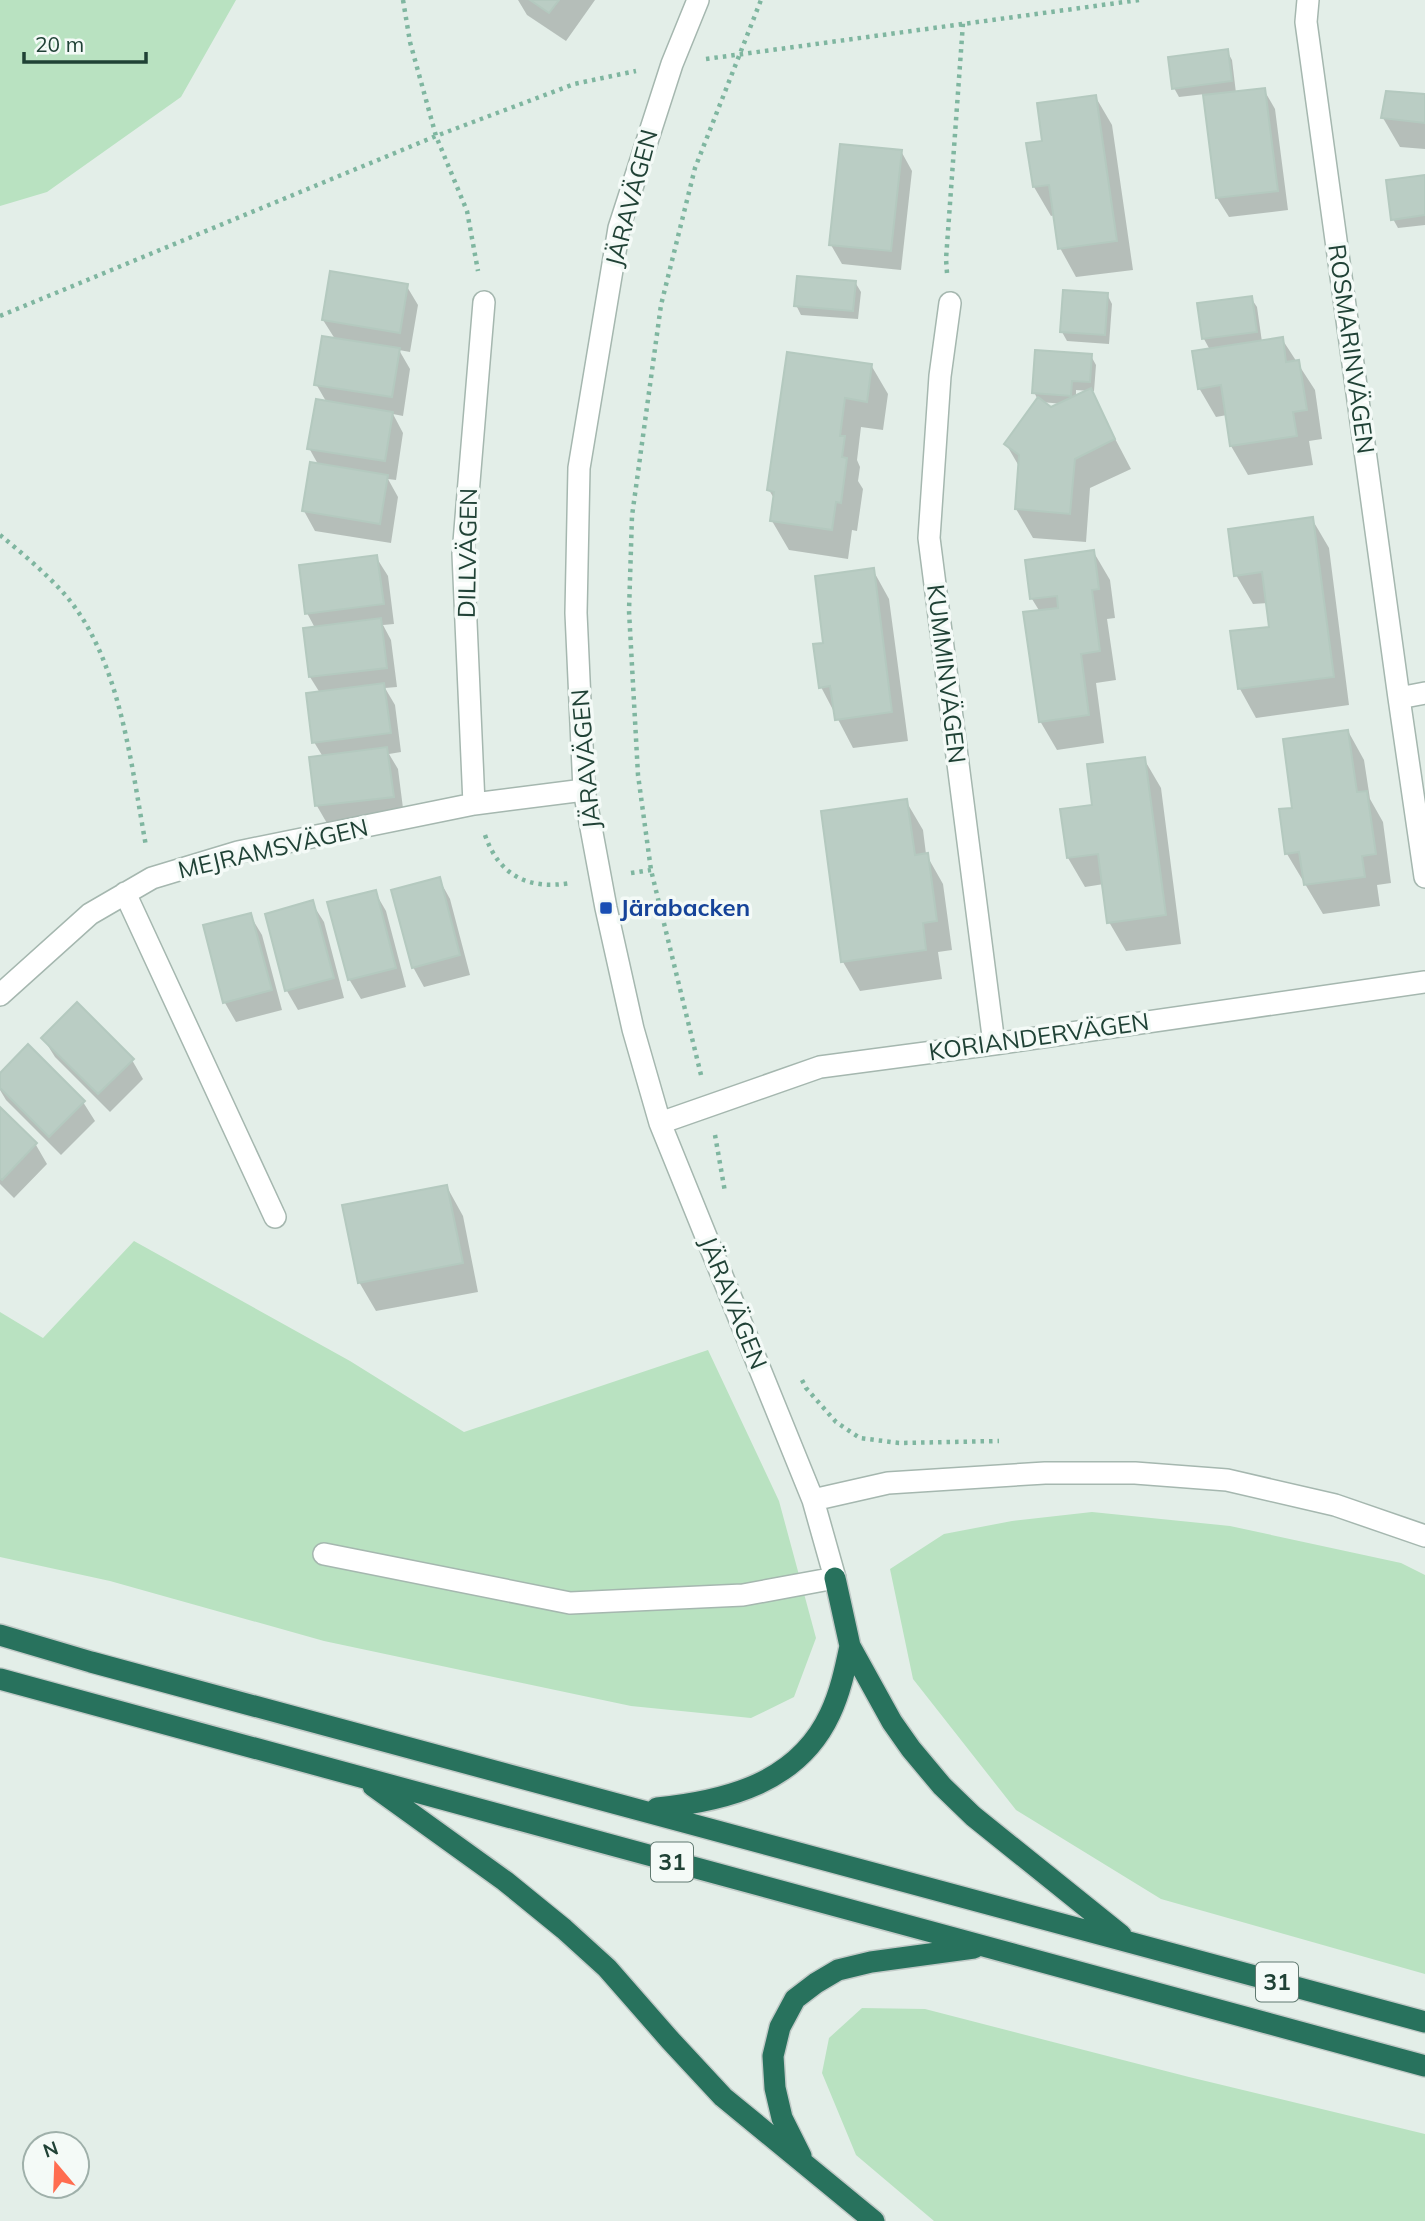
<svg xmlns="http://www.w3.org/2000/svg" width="1425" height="2221" viewBox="0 0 1425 2221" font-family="Mulish,sans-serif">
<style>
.green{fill:#b9e2c1}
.shadow{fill:#0003;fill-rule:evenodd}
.building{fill:#bacdc4;stroke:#b4c9bf;stroke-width:2}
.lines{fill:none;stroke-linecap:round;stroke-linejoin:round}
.minor-casing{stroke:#a5b7af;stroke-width:24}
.highway-casing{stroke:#c1cac7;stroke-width:24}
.path{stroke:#7fb6a0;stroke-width:4.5;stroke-dasharray:3.5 5;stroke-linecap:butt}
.minor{stroke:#fff;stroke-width:21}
.highway{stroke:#28725d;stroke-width:21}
.transit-dot{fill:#1a4fb4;stroke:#f4faf7;stroke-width:2.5}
.labels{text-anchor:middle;stroke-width:7;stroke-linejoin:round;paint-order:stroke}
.shield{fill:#f4faf7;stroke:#607970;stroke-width:2}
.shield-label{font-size:23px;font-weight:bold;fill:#204236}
.street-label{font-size:24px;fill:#204236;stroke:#f4faf7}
.transit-label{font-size:24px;font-weight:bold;fill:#164399;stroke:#f4faf7;text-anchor:start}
</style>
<rect width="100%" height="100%" fill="#e3eee8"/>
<path class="green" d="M0 0H236L181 97 47 192 0 206Z
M134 1241 350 1361 464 1432 708 1350 779 1501 816 1638 794 1697 751 1718 631 1706 324 1641 110 1581 0 1557V1312L43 1338Z
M1092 1512 1230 1526 1401 1563 1425 1575V1974L1161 1899 1016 1810 913 1679 890 1569 944 1534 1012 1521Z
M862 2008 925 2009 1189 2077 1425 2134V2221H934L856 2155 822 2073 829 2038Z"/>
<path class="shadow" d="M518 0H595L566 41 527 15Z
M1227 51 1232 60 1236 93 1264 90 1275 109 1288 210 1229 217 1217 198 1205 94 1179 97 1174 88Z
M1425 95V149L1400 147 1383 118Z
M1095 96 1112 125 1133 270 1076 277 1060 248 1055 215 1051 216 1034 187 1045 143Z
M901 151 912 171 901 270 842 264 831 245Z
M1425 176V225L1398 228 1393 219Z
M855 282 861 292 858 319 801 315 796 305Z
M406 285 418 305 410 352 399 350 410 369 403 416 393 414 403 433 396 480 388 479 398 497 391 543 315 531 304 511 319 466 309 448 327 403 316 384 335 339 323 320Z
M1107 294 1112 304 1109 344 1067 341 1062 332Z
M1251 298 1257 307 1262 342 1282 339 1315 390 1322 439 1309 441 1313 465 1248 475 1231 446 1227 415 1216 417 1199 388 1210 350 1204 339Z
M1091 356 1096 365 1094 391H1090L1131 469 1090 488 1086 542 1033 538 1016 509 1020 468 1006 444 1038 400 1034 392ZM1076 390 1090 391 1076 397ZM1041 402 1063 404 1051 409Z
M871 365 888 394 883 430 861 427 857 460 860 467 858 481 863 489 857 531 852 530 848 559 789 550 772 521 775 500 769 490Z
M1312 519 1329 548 1349 705 1256 718 1240 689 1271 628 1268 603 1253 604 1236 575Z
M1093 551 1110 580 1115 618 1107 619 1116 680 1096 683 1104 743 1057 750 1040 721V612L1032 599Z
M376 557 388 576 394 624 383 625 391 640 397 687 385 688 395 705 401 752 389 754 398 769 404 816 328 825 317 806 323 757 314 742 320 693 310 677 315 628 307 613Z
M873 570 889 599 908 741 853 748 821 687 825 644Z
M1348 731 1364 760 1370 799 1383 822 1391 883 1377 885 1380 906 1323 914 1287 854 1281 811 1294 809Z
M1144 759 1161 788 1181 944 1126 951 1109 922 1104 884 1085 887 1068 858 1062 810 1094 806Z
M906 801 923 830 926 854 943 884 952 950 938 952 942 979 860 991 843 962Z
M439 879 450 899 470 975 424 987 413 967Z
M375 892 386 911 406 987 361 999 349 979Z
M312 903 324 922 344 998 298 1010 287 991 267 915Z
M250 915 262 935 282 1010 236 1022 225 1003 205 927Z
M43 1038 132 1060 143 1079 110 1112 55 1057Z
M0 1075 83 1102 95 1121 61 1155 6 1100 0 1090Z
M0 1109 36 1145 47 1164 14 1198 0 1184Z
M447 1187 463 1216 478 1292 376 1311 359 1282Z"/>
<path class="building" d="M530 0H559L549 13Z
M1228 49 1232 81 1172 89 1168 57Z
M1265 88 1278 191 1216 198 1203 95Z
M1386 91 1425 94V123L1381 118Z
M1096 95 1117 241 1058 249 1049 185 1033 187 1026 143 1042 141 1037 103Z
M840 144 902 150 891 251 829 245Z
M1425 175V215L1391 220 1386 180Z
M330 271 408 284 400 333 322 320Z
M797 276 856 281 853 311 794 306Z
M1063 290 1108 293 1105 335 1060 332Z
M1252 296 1257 332 1202 339 1197 303Z
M322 336 400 348 392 397 314 385Z
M1283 337 1286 362 1299 360 1307 410 1293 412 1297 436 1230 446 1221 385 1198 389 1192 351Z
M1035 350 1092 354 1090 382 1072 381 1071 396 1032 393Z
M787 352 872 364 867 402 845 398 840 436H845L842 457 847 458 841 503 836 502 832 530 770 521 774 492 767 490Z
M1091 388 1115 439 1075 459 1070 514 1015 509 1019 455 1004 444 1038 397 1051 407Z
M316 399 393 412 385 461 307 449Z
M310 462 388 475 380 524 302 511Z
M1313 517 1334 677 1238 689 1230 631 1269 627 1262 572 1234 576 1228 529Z
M1094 550 1099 589 1092 590 1100 651 1081 654 1089 715 1039 722 1023 612 1058 608 1057 596 1030 599 1025 560Z
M377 555 384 604 305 614 299 565Z
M874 568 892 712 835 720 830 686 819 688 813 644 823 643 815 576Z
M381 618 387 668 309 677 303 628Z
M384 683 391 733 312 743 306 693Z
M1348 730 1357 792 1367 791 1376 854 1362 856 1365 877 1304 885 1299 852 1285 854 1279 809 1292 808 1283 739Z
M387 747 394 797 315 806 309 757Z
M1145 757 1166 915 1107 923 1098 854 1067 858 1060 809 1092 805 1087 764Z
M907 799 915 855 928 853 937 921 923 923 926 950 841 962 821 811Z
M440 877 460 955 412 968 391 890Z
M376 890 396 968 348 980 327 902Z
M313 900 334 978 285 991 265 914Z
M251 913 272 990 223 1003 203 925Z
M77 1002 134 1059 98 1094 41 1038Z
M28 1044 85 1101 49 1137 0 1088V1073Z
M0 1107 37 1143 2 1180 0 1178Z
M447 1185 463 1263 358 1283 342 1205Z"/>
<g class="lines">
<g class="minor-casing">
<path id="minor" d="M1308 0 1306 22 1399 698 1425 693
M950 303 940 376 929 538 994 1044
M1399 698 1425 877
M474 804 463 554 484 302
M125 893 275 1217
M0 995 90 914 152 878 238 852 474 804 584 790
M660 1123 820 1067 994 1044 1425 982
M813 1500 888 1483 1045 1473H1135L1227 1480 1335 1505 1425 1536
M324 1554 570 1603 743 1595 835 1578 813 1500 660 1123 633 1029 606 908 584 790 576 613 579 468 619 228 672 64 698 0"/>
</g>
<g class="highway-casing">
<path id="highway" d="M835 1578 850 1646 892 1722 911 1749 942 1786 973 1816 1121 1935
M0 1635 91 1662 1425 2022
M0 1679 1425 2066
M373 1786 505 1881 564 1929 607 1968 670 2040 723 2097 874 2221
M657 1808C726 1801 798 1783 830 1714 840 1693 845 1670 850 1646
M801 2156 782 2118 775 2088 773 2056 780 2027 795 1999 816 1983 838 1970 871 1962 974 1948"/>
</g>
<path class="path" d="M403 0 410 42 436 136 467 211 478 271
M706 59 1139 0
M947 273 946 259 963 23
M0 316 436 136 574 84 636 71
M0 535C23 554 47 574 67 597 121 662 131 765 146 846
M485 835C499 876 529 890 570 883
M631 873 651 870
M701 1075 651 870 638 775 629 611 632 516 661 305 695 168 761 0
M715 1135 725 1192
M802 1380 806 1388 836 1422 860 1438 899 1443 999 1441"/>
<use href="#minor" class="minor"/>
<use href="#highway" class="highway"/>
</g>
<rect class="transit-dot" x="599" y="901" width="14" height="14" rx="3.5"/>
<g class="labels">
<g class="shield">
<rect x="651" y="1842.5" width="42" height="39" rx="5"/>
<rect x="1256" y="1962.5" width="42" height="39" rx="5"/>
</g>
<g class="shield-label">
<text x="672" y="1870">31</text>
<text x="1277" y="1990">31</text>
</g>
<g class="street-label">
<text transform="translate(632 198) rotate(-75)" y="8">JÄRAVÄGEN</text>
<text transform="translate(1351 349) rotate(82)" y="8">ROSMARINVÄGEN</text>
<text transform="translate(468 553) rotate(-89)" y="8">DILLVÄGEN</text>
<text transform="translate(946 674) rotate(83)" y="8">KUMMINVÄGEN</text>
<text transform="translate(586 759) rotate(-95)" y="8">JÄRAVÄGEN</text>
<text transform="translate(273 849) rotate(-13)" y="8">MEJRAMSVÄGEN</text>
<text transform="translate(1039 1037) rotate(-8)" y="8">KORIANDERVÄGEN</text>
<text transform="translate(733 1303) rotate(68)" y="8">JÄRAVÄGEN</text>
</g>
<g class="transit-label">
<text x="620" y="916">Järabacken</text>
</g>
</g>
<g transform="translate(56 2165) rotate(341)"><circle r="33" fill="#f4faf7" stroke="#9fb0aa" stroke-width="2"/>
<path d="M0-5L12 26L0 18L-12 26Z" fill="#ff6d50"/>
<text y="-10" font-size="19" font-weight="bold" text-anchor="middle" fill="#204236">N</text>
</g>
<path d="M24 52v10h122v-10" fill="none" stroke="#204236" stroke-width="3.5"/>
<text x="35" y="52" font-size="21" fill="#204236" stroke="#f4faf7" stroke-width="5" paint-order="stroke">20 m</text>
</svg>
